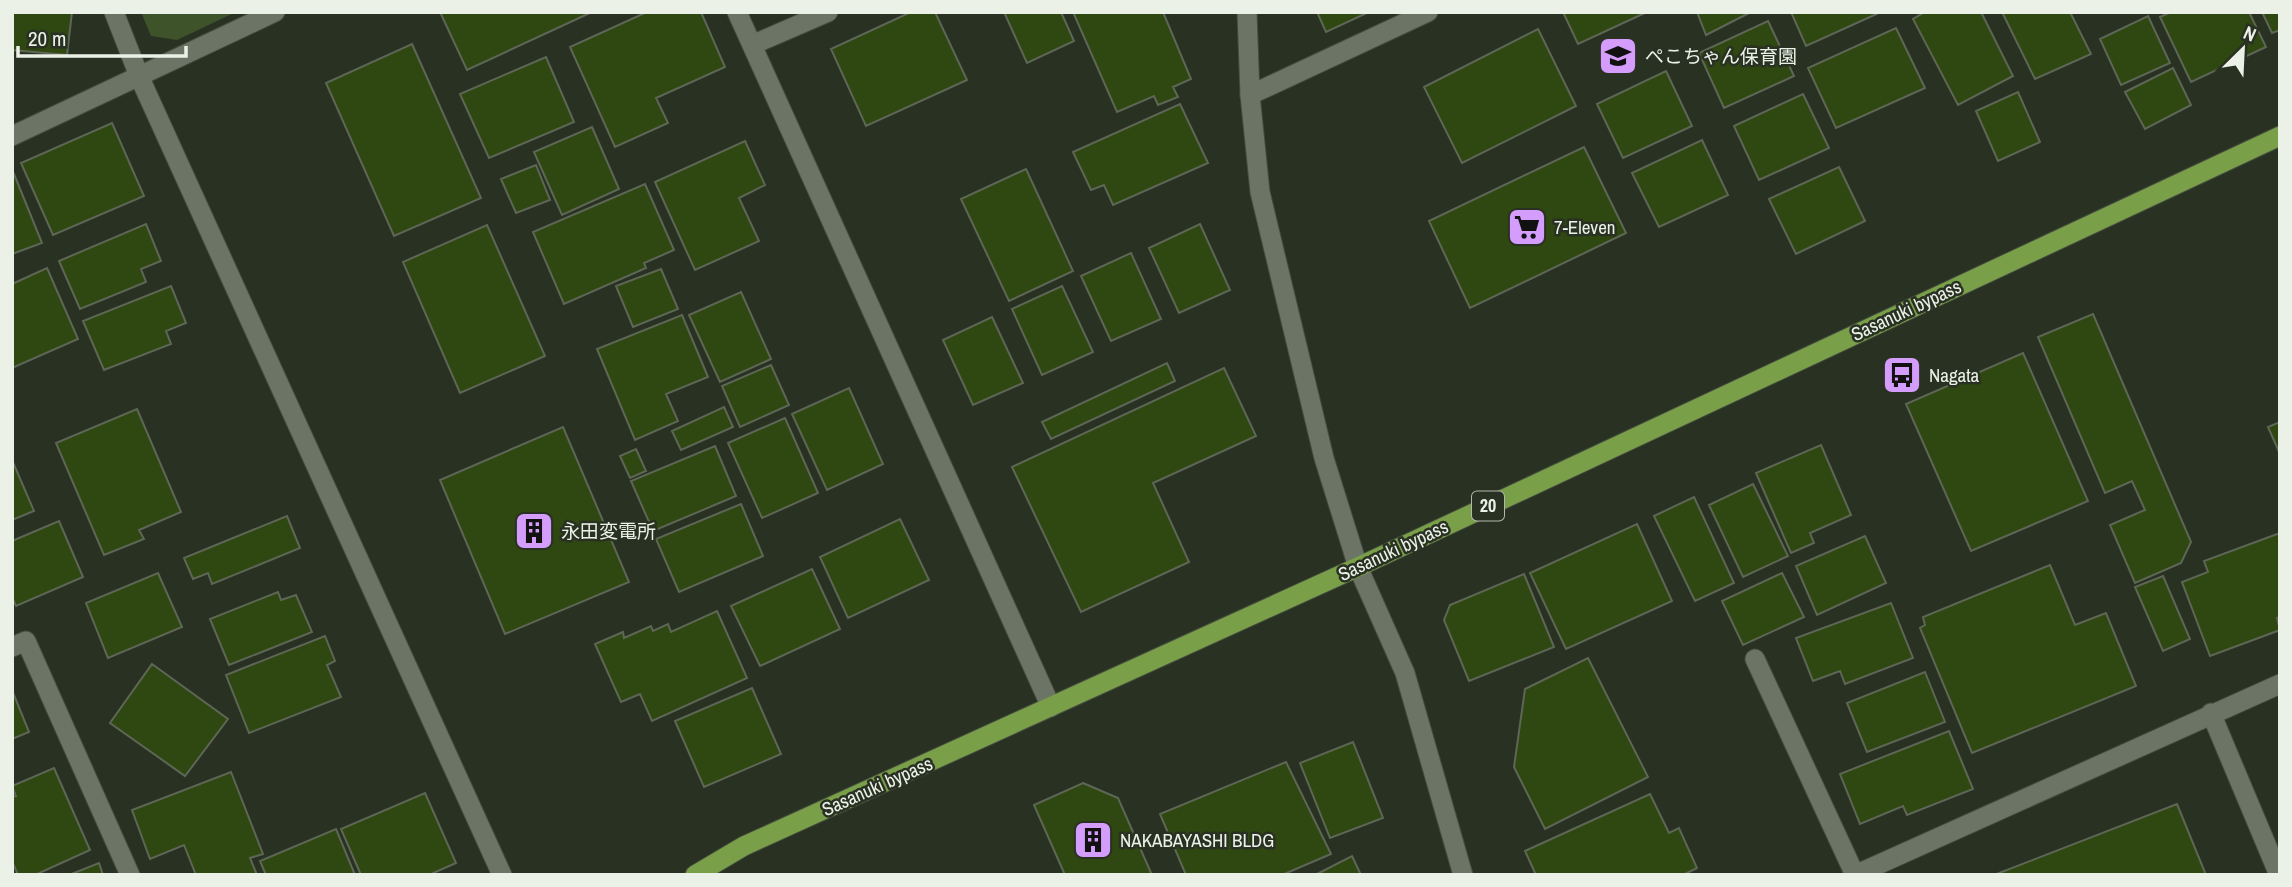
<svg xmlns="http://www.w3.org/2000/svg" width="2292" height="887" viewBox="0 0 2292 887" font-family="'Archivo Narrow','Noto Sans JP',sans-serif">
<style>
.green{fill:#3e5329}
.building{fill:#2f4710;stroke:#5e6656;stroke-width:2}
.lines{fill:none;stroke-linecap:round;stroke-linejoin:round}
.minor-casing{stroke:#464d40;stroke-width:21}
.tertiary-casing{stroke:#464d40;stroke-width:21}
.primary-casing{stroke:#464d40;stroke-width:21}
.minor{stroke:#6c7565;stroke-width:19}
.tertiary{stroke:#6c7565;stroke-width:19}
.primary{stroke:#79a048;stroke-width:19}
.labels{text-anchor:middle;stroke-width:5;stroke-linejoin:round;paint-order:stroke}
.shield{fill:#293123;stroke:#b2b7ad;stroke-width:2}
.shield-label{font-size:18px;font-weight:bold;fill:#ecf1e8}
.poi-label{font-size:19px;fill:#ecf1e8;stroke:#293123;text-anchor:start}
.street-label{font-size:19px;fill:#ecf1e8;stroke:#293123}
</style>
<rect width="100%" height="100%" fill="#293123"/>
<path class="green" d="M141 12H236L177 40 151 36Z"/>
<path class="building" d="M12 12H72L67 55 12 50Z
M440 12H592L467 70Z
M647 12H701L725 67 656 98 668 123 615 147 570 47Z
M911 12H935L967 80 866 126 831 49Z
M1004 12H1061L1074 41 1027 63Z
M1073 12H1163L1191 79 1173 87 1178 97 1158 105 1154 96 1117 112Z
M1317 12H1369L1326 32Z
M1563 12H1647L1578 44Z
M1697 12H1751L1706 35Z
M1791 12H1881L1806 46Z
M1925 12H1981L2013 76 1958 105 1913 19Z
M2002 12H2070L2091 54 2035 79Z
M2171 12H2249L2266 47 2191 82 2160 17Z
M2262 12H2280V30L2272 33Z
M2148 16 2170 63 2121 85 2100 39Z
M1768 21 1794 76 1724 108 1699 53Z
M1896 28 1925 88 1836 128 1808 68Z
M1538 29 1576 106 1462 163 1424 87Z
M412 44 481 198 394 236 326 83Z
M546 57 574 122 489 158 460 94Z
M2173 68 2191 105 2145 129 2125 92Z
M1666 71 1692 126 1623 158 1597 104Z
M2018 92 2040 142 1998 161 1976 111Z
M1803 94 1829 148 1759 180 1734 126Z
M1180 104 1208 163 1113 205 1104 185 1091 190 1073 152Z
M112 123 144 196 53 235 21 163Z
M592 127 619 189 562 215 534 152Z
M1702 140 1728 195 1659 227 1632 173Z
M745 141 765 185 739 198 759 241 695 270 655 182Z
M1584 147 1626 233 1470 308 1429 221Z
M536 165 550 200 516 213 501 179Z
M1839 167 1865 221 1796 254 1769 199Z
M1026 169 1073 271 1009 301 961 199Z
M14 174 42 243 12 254V175Z
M645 184 674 250 644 263 646 268 564 304 533 232Z
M146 224 161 261 141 269 146 282 80 309 59 261Z
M1200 224 1230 290 1179 313 1149 248Z
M487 225 545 356 460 393 403 262Z
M1131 253 1161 319 1111 341 1081 276Z
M47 268 78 339 12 368V284Z
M661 269 678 309 633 327 616 286Z
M171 286 186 323 166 331 171 344 104 370 83 321Z
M1062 286 1093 352 1042 375 1012 309Z
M741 292 771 359 720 382 689 315Z
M2093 314 2191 542 2181 563 2135 583 2110 525 2145 510 2132 481 2105 493 2038 337Z
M682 315 708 377 666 394 678 421 635 440 597 349Z
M992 317 1023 383 973 405 943 340Z
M2023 353 2088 501 1971 551 1906 404Z
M1167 363 1175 381 1051 439 1042 422Z
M771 365 789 405 740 427 722 386Z
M1224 368 1256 436 1153 483 1189 562 1081 612 1012 467Z
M849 388 883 464 827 490 792 414Z
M724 407 733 427 681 450 672 431Z
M137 409 181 512 139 530 144 539 104 555 56 443Z
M785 418 818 493 762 518 728 443Z
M2280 422V454L2268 427Z
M563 427 629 582 505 634 440 480Z
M1821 445 1851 515 1810 533 1814 543 1791 553 1756 473Z
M715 446 736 496 653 531 631 481Z
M636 449 646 471 630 478 620 456Z
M12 460 34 511 12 520Z
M1753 484 1788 556 1743 577 1709 505Z
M1694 497 1734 583 1695 601 1654 516Z
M741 504 763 556 679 592 656 539Z
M287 516 300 548 212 584 208 573 193 579 184 558Z
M900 519 929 580 848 618 820 557Z
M59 521 83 577 16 606 12 597V541Z
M1637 524 1672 601 1566 649 1530 573Z
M2280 533V617L2277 618 2280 630 2210 656 2182 582 2208 572 2204 561Z
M1865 536 1886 583 1817 615 1796 566Z
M2050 565 2075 625 2106 613 2136 686 1972 753 1920 628 1925 625 1923 617Z
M812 569 840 629 760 666 731 606Z
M158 573 182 627 108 658 86 603Z
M1782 573 1804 617 1743 645 1722 601Z
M1524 574 1554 647 1469 681 1444 620 1450 605Z
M2163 576 2190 639 2163 651 2135 587Z
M278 592 281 600 296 595 312 632 229 665 210 619Z
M1891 603 1913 658 1845 684 1840 671 1813 681 1796 638Z
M717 611 747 678 652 721 640 694 621 702 595 644 623 632 624 638 651 626 653 631 668 624 671 632Z
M325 636 335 661 327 665 341 697 249 733 226 675Z
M1588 658 1648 777 1545 829 1514 767 1525 689Z
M152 664 228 719 185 776 110 723Z
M1925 672 1945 722 1867 752 1847 703Z
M752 688 781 754 704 787 675 721Z
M12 690 29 732 12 739Z
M1949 731 1973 789 1907 815 1903 806 1860 824 1840 774Z
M1353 742 1383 818 1330 838 1300 763Z
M1286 762 1331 854 1282 875H1186L1160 814Z
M54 768 90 850 35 875H18L12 861V797L16 796 12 786Z
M231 772 263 854 250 858 257 875H196L184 845 150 859 132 810Z
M1083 783 1118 798 1152 875H1065L1034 805Z
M425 793 456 863 429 875H361L341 829Z
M1650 794 1669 833 1679 828 1697 868 1683 875H1536L1525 851Z
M2177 804 2206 875H1994Z
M336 829 355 875H266L260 861Z
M1352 856 1361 875H1315Z
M99 863 103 875H69Z"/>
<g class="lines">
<g class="minor-casing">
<path id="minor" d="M114 12 139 76 502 875
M737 12 1051 707
M752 45 828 12
M1250 95 1428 12
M12 136 275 12
M1358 567 1405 673 1463 875
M12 647 26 641 130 875
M1755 659 1855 875
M2211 713 2279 875
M1855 875 2280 684"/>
</g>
<g class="tertiary-casing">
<path id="tertiary" d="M1247 12 1250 95 1260 192 1324 458 1358 567"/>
</g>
<g class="primary-casing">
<path id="primary" d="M695 875 744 846 1358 567 2280 136"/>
</g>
<use href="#minor" class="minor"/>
<use href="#tertiary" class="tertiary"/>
<use href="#primary" class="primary"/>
</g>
<defs>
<g id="school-square" transform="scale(2.0125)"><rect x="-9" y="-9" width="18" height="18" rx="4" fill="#d49cfb" stroke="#293123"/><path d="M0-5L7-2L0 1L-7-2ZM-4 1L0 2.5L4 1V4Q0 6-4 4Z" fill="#111"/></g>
<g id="supermarket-square" transform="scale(2.0125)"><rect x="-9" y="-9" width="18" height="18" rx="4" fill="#d49cfb" stroke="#293123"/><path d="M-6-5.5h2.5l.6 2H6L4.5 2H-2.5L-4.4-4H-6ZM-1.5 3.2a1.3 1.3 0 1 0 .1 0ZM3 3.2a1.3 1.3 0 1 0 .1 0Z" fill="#111"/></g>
<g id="bus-square" transform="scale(2.0125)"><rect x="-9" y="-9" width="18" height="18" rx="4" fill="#d49cfb" stroke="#293123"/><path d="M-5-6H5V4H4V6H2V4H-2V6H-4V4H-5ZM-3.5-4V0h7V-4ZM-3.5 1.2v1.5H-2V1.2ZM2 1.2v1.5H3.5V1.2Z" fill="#111"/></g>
<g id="building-square" transform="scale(2.0125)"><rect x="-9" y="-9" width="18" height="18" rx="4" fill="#d49cfb" stroke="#293123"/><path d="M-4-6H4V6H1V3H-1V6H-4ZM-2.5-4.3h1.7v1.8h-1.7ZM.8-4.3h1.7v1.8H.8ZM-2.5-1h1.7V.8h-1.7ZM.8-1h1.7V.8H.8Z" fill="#111"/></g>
</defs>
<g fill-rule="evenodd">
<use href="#school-square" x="1618" y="56"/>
<use href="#supermarket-square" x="1527" y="227"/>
<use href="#bus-square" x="1902" y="375"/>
<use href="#building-square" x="534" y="531"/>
<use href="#building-square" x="1093" y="840"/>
</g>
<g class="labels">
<rect class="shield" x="1472" y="491.5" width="32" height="29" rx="5"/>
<g class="shield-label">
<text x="1488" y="512">20</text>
</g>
<g class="poi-label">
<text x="1645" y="63">ぺこちゃん保育園</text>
<text x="1554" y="234">7-Eleven</text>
<text x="1929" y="382">Nagata</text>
<text x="561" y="538">永田変電所</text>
<text x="1120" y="847">NAKABAYASHI BLDG</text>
</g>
<g class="street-label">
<text transform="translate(1906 310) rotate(-25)" y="7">Sasanuki bypass</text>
<text transform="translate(1393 550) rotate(-25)" y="7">Sasanuki bypass</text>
<text transform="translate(877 786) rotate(-24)" y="7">Sasanuki bypass</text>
</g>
</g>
<rect width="2292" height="887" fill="none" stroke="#ecf1e8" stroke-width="28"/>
<g transform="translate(2243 49) rotate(24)" stroke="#293123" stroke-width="5" paint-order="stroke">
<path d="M0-5L12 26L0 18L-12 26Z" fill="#ecf1e8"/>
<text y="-10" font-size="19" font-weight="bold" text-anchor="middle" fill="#ecf1e8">N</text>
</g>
<path d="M18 46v10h168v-10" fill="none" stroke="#ecf1e8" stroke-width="3.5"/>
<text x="28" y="46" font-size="21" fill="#ecf1e8" stroke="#293123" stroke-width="5" paint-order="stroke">20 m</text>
</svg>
